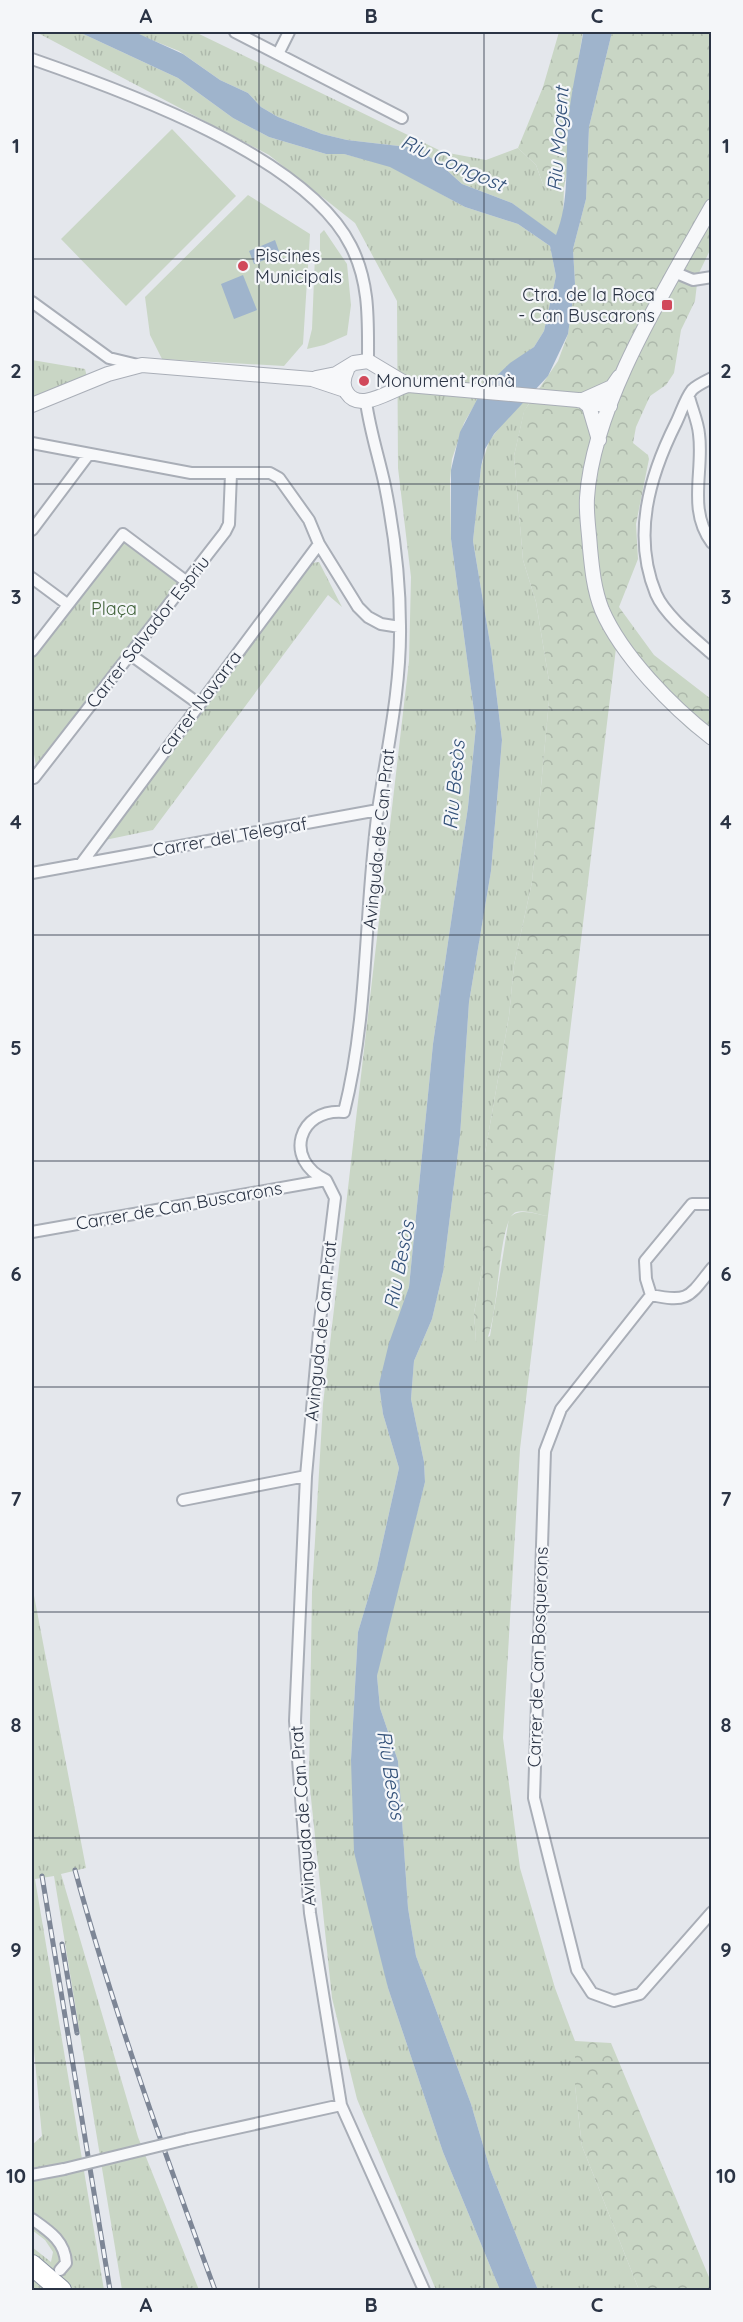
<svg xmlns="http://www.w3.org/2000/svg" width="743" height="2322" viewBox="0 0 743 2322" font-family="Quicksand,sans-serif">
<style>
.grass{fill:url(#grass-tufts)}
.forest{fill:url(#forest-crowns)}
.pitch{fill:#c9d6c5}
.water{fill:#9fb4cc}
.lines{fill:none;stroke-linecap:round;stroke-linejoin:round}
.minor-casing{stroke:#a9aeb7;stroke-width:14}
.tertiary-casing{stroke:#a9aeb7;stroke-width:16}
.motorway-casing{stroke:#8b94a3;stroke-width:22}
.minor{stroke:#f7f8fa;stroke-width:10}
.tertiary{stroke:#f7f8fa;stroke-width:14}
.motorway{stroke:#fff;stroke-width:20}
.rail-casing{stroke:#7d8696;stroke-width:5}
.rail{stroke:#f4f6f9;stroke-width:3;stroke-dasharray:9;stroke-linecap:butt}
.minor-bridge-casing{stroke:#a9aeb7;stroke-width:14;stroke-linecap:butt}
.minor-bridge{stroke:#f7f8fa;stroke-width:10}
.grid{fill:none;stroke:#2b3445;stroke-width:1.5;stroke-opacity:0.55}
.poi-dot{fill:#d1495b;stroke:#f4f6f9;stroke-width:2}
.labels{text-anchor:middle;stroke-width:4.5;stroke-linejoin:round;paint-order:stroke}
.poi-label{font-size:18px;fill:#2b3445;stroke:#f4f6f9;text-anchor:start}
.park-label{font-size:18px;fill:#3f6138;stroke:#f4f6f9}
.street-label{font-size:18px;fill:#2b3445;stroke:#f4f6f9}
.water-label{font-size:20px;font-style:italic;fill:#34527a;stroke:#f4f6f9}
.neatline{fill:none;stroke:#2b3445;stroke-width:2}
.grid-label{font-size:20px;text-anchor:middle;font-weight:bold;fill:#2b3445}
</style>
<defs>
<pattern id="grass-tufts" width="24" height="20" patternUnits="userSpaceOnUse" patternTransform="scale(1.5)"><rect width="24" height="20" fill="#c9d6c5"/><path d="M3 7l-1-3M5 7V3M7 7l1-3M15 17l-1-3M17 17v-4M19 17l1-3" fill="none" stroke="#adb8ab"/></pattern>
<pattern id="forest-crowns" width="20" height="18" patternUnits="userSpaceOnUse" patternTransform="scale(1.5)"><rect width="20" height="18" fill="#c9d6c5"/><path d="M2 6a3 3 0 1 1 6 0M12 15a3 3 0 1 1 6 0" fill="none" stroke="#adb8ab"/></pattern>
</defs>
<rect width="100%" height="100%" fill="#e4e7ec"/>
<path class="grass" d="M36 32H79L178 78 233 118 269 137 326 154H344L390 166 465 207 518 224 550 246 556 276 544 331 534 347 488 382 464 423 452 459 450 480 451 539 476 726 468 807 433 1044 409 1287 379 1384 383 1414 399 1468 376 1572 358 1632 351 1760 388 1988 443 2152 500 2290H436L357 2099 332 1998 309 1779 312 1592 323 1404 409 661 411 577 398 468 397 301 355 223 269 155Z
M132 32H195L443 152 486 160 518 148 536 165 544 187 561 191 564 187 563 218 556 236 512 203 462 184 440 164 416 148 347 140 322 134 278 117 261 107 248 93 220 80 179 51Z
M32 360 85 369 87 377 32 401Z
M536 391 524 412 514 456 523 560 536 602 549 681V701L532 882 514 965 509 1016 485 1153 483 1265 474 1313 476 1342 490 1336 509 1218C520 1207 534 1214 548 1216L520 1449 503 1738 520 1868 555 1988 575 2041V2086L582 2146 639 2290H538L490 2169 471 2104 416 1956 408 1908 398 1761 380 1708 377 1676 380 1656 425 1482 424 1462 411 1399 414 1361 432 1319 443 1272 460 1136 469 1002 491 871 502 740 491 649 473 541 481 467 489 441 510 414Z
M124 540 180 583 36 766 32 742V658Z
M319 562 342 607 328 595 153 830 105 840 311 563Z
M32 1585 86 1868 61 1874 138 2137 199 2290H122L54 1876 35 1879 104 2290H32V2247L51 2262 53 2252 45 2240 32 2230V2145L42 2136 32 2029Z"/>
<path class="forest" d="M559 32H583L568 123V167L564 187 557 192 544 187 536 165 518 148 543 87Z
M612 32H711V248L698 275 695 301 681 330 674 373 666 385 650 396 636 427 633 443 648 455 649 459 636 524 638 559 619 607 654 655 711 699V746L687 728 652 694 616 648 548 1216C539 1215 525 1209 516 1212 497 1219 500 1320 485 1343L476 1342 474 1313 483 1265 485 1153 509 1016 514 965 532 882 549 701V681L536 602 523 560 514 456 524 411 558 361 568 334 575 284 573 249 586 199 589 127Z
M575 2041 611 2043 711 2282V2290H639L582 2146 575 2086Z"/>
<path class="pitch" d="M172 129 236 196 126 306 61 239Z
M248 195 310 234 303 344 284 366 162 359 150 335 145 297Z
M324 230 347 264 351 305 347 335 324 345 307 349 312 329 315 255 320 250V234Z"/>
<path class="water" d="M79 32 139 34 183 54 220 80 248 93 261 107 278 117 322 134 347 140 416 148 440 164 462 184 512 203 556 235C570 201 565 163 568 126 570 95 578 64 583 34L612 32 589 127 586 199 573 249 575 284 568 334 548 376 494 434 485 449 481 467 473 541 491 649 502 740 491 871 469 1002 460 1136 443 1272 432 1319 414 1361 411 1399 424 1462 425 1482 377 1676 380 1708 398 1761 408 1908 416 1956 471 2104 490 2169 538 2290H500L443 2152 388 1988 354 1852 351 1760 358 1632 376 1572 399 1468 383 1414 379 1384 389 1343 409 1287 433 1044 468 807 476 726 451 539V470L460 432 482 390 510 363 534 347 544 331 556 276 550 246 518 224 465 207 390 167 344 154H326L269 137 233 118 178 78Z
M275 240 280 254 254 264 249 251Z
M243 275 257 310 234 319 221 284Z"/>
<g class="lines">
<g class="minor-casing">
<path id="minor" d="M235 32 402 118
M278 54 289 32
M32 59C124 91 306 156 351 246 370 283 368 321 368 361
M674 272 693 280 712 277
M32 302 109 358 138 365
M712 378C706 381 697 385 692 390 685 399 681 413 676 423 649 477 632 536 656 594 665 615 695 639 712 654
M689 397C692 409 698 422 699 434 704 471 687 510 712 543
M366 402C370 431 379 458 385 486 394 531 400 580 400 626 401 688 387 749 378 810 364 911 369 1013 344 1112 298 1108 283 1160 326 1180L335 1198 320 1321 306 1476 295 1721 310 1913 341 2105 424 2290
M32 443 191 473H270L279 478 309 520 319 544 358 607 368 617 381 624 400 627
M32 530 89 454
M32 578 67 604
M32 651 123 534 187 582
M131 655 199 704
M34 778 225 532 229 524 231 474
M81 864 319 544
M32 873 378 810
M712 1204H692L645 1261 646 1279 651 1295C689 1303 689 1297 712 1268
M32 1232 326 1180
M651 1295 561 1409 545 1451 534 1798 577 1970 592 1993 614 2001 640 1994 712 1912
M183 1500 306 1476
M187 2139 341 2105
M32 2175 64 2169
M32 2219C49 2231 65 2241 66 2263L60 2270"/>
</g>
<g class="tertiary-casing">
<path id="tertiary" d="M712 206C666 288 593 404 587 498 586 514 589 531 590 548 592 569 594 590 602 610 622 656 672 707 712 738
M347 370C343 378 342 386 347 393 360 413 390 390 408 385L578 400 610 406
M316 378 336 374 354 363 368 361 408 385
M581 400 589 406 599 440
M583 400 612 387 619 377
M32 405 108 374 142 365 312 379 345 390"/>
</g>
<g class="motorway-casing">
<path id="motorway" d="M32 2265 61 2290"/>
</g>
<use href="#minor" class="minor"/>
<use href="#tertiary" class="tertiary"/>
<use href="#motorway" class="motorway"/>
<g class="rail-casing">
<path id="rail" d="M75 1870C114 2013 164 2151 215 2290
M42 1876 110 2290
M62 1944 77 2033"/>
</g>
<use href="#rail" class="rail"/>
<g class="minor-bridge-casing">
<path id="minor-bridge" d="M64 2169 187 2139"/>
</g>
<use href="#minor-bridge" class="minor-bridge"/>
</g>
<path class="grid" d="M259 32V2290M484 32V2290M32 259H712M32 484H712M32 710H712M32 935H712M32 1161H712M32 1387H712M32 1612H712M32 1838H712M32 2063H712"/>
<g class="poi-dot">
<circle cx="243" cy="266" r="6"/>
<rect x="661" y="299" width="12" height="12" rx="3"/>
<circle cx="364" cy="381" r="6"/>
</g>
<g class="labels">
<g class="poi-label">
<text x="255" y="262">Piscines<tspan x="255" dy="21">Municipals</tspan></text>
<text x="655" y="301" text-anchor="end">Ctra. de la Roca<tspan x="655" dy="21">- Can Buscarons</tspan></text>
<text x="376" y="387">Monument romà</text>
</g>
<g class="park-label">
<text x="114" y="615">Plaça</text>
</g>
<g class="street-label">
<text transform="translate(148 632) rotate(-52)" y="6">Carrer Salvador Espriu</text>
<text transform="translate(200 703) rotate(-53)" y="6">carrer Navarra</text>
<text transform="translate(230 837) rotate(-10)" y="6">Carrer del Telegraf</text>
<text transform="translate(379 839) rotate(-84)" y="6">Avinguda de Can Prat</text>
<text transform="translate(179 1206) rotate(-10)" y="6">Carrer de Can Buscarons</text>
<text transform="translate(321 1331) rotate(-84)" y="6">Avinguda de Can Prat</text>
<text transform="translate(538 1657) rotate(-88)" y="6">Carrer de Can Bosquerons</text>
<text transform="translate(303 1816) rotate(-94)" y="6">Avinguda de Can Prat</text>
</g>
<g class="water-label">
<text transform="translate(558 139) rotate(-86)" y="7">Riu Mogent</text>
<text transform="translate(453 163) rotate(24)" y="7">Riu Congost</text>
<text transform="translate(454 785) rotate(-85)" y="7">Riu Besòs</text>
<text transform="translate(399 1265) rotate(-79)" y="7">Riu Besòs</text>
<text transform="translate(391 1775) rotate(81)" y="7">Riu Besòs</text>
</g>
</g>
<rect width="743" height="2322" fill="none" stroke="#f4f6f9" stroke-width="66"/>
<rect x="33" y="33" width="677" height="2256" class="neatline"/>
<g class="grid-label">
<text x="146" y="23">A</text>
<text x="371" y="23">B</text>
<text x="597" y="23">C</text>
<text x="16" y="153">1</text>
<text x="726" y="153">1</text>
<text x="16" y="378">2</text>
<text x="726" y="378">2</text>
<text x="16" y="604">3</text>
<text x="726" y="604">3</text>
<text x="16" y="829">4</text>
<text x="726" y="829">4</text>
<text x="16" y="1055">5</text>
<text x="726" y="1055">5</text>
<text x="16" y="1281">6</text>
<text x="726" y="1281">6</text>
<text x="16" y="1506">7</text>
<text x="726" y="1506">7</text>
<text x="16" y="1732">8</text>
<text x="726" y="1732">8</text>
<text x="16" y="1957">9</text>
<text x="726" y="1957">9</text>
<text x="16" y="2183">10</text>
<text x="726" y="2183">10</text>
<text x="146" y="2312">A</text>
<text x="371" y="2312">B</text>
<text x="597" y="2312">C</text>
</g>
</svg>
